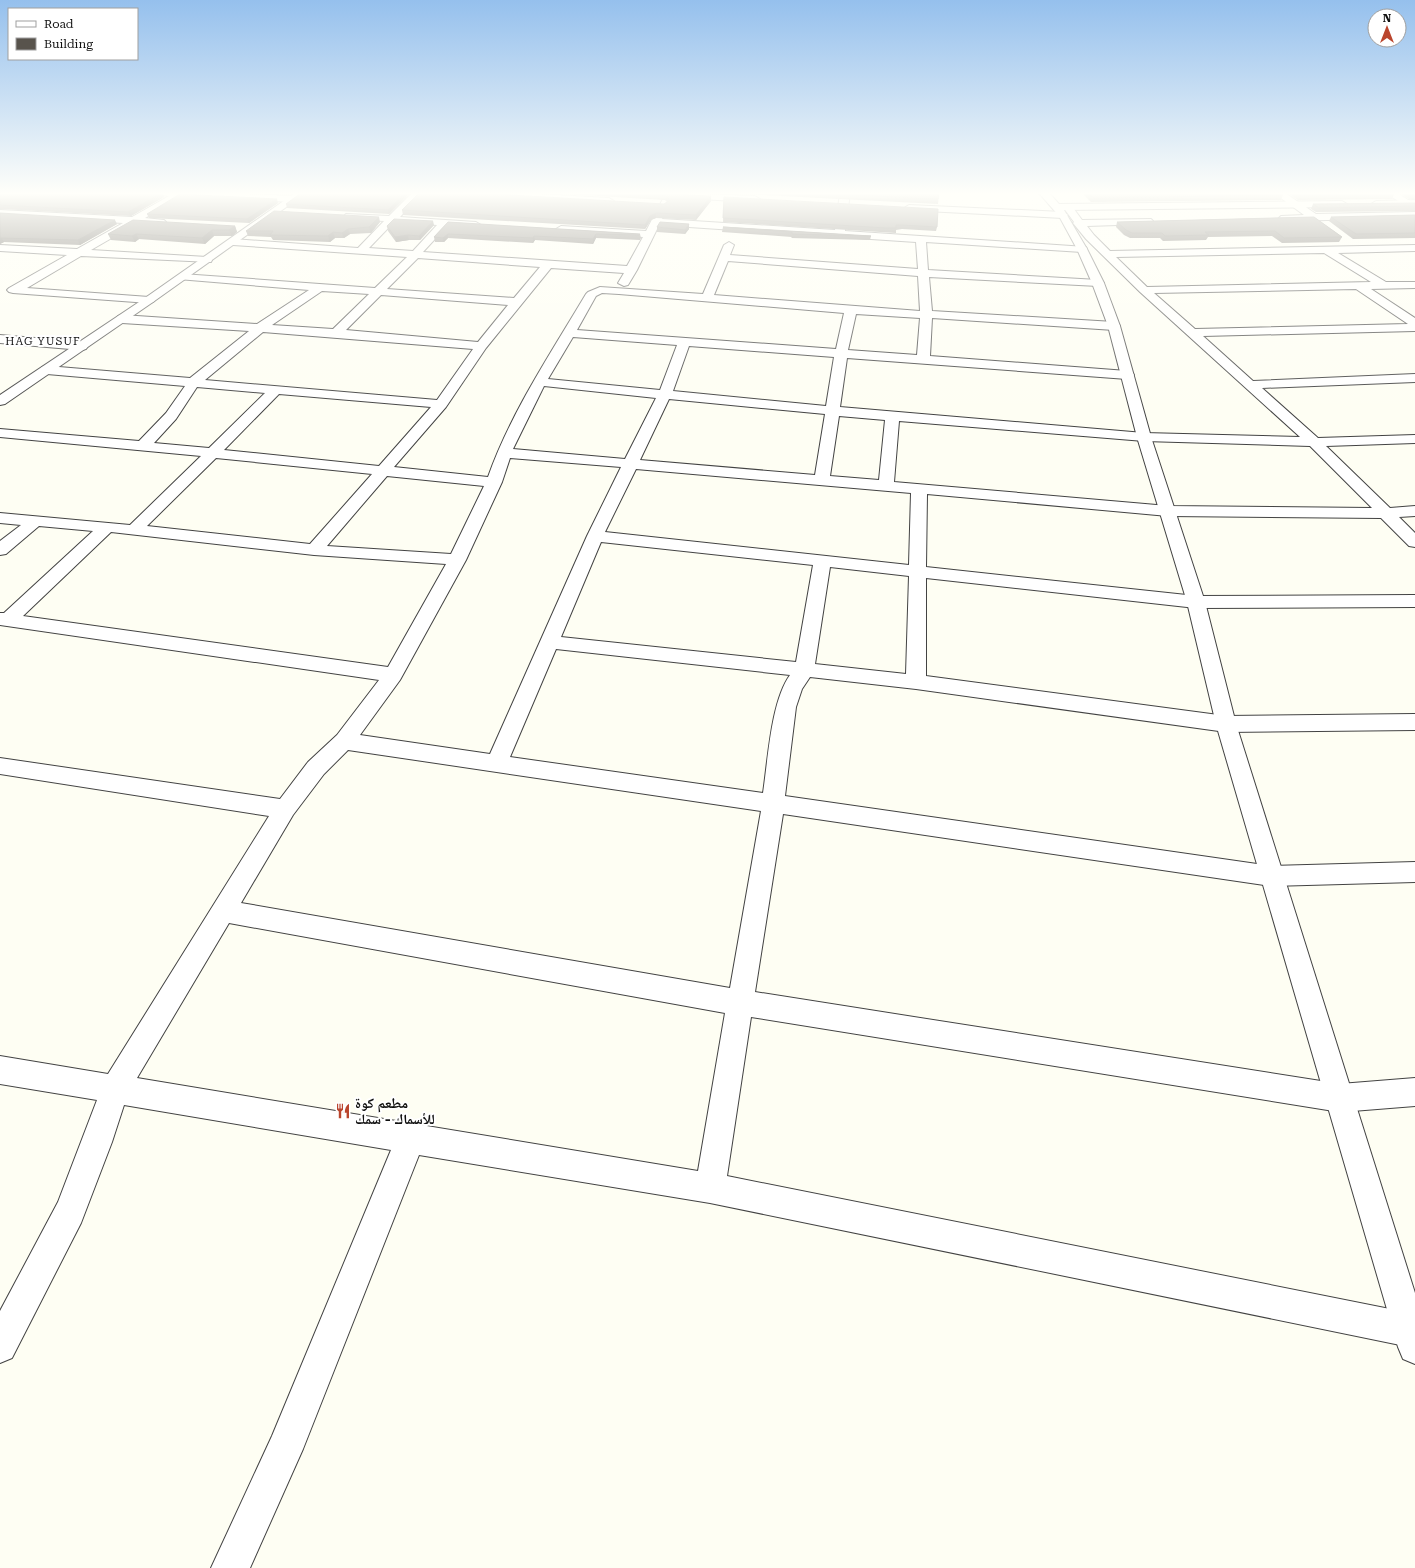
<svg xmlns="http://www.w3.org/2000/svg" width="1415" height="1568" viewBox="0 0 1415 1568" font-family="'Roboto Serif','Noto Naskh Arabic',serif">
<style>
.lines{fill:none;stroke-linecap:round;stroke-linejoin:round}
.minor-casing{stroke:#434343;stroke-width:2}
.tertiary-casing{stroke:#434343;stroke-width:2}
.minor{fill:#fff;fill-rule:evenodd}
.tertiary{fill:#fff;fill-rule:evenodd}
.wall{fill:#4c4741}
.shaded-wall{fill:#3e3a35}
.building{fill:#58534c;stroke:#3e3a35}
.labels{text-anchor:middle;stroke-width:4;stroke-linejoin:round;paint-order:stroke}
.far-neighbourhood-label{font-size:11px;letter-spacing:1px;fill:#101010;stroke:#fff}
.near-poi-label{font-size:14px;font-weight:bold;fill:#101010;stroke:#fff;text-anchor:start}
</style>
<rect width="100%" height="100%" fill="#fefef3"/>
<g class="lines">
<g class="minor-casing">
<path id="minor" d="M160 193H222L294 196 299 199 294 202 181 197 145 218 164 220 166 222 164 224H136L91 250 207 257 211 258 212 260 211 262 81 256 27 288 149 297 153 298 155 300 153 302 149 303 13 293 9 292 7 290 9 288 67 255 0 251V245L77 249 123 223 0 216V210L132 217 169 196 162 195Z
M412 193H422L400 217 476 222 481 225 476 228 447 226 423 252 627 266 643 237 561 232 556 229 561 226 646 231 666 193H676L662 219 835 230 840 193H850L845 231 1086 247 1087 249 1082 252 926 242 928 270 1098 280 1104 283 1098 286 929 277 932 311 1114 322 1118 323 1120 326 1118 329 1114 330 932 318 930 356 1127 371 1132 372 1134 375 1132 378 1127 379 847 358 840 407 1144 433 1300 437 1140 292 1086 239 1073 223 1074 222 1063 207 1065 205H1071L1082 220 1151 219 1153 221 1148 224 1087 226 1094 235 1110 251 1415 245V251L1338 253 1386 282H1415V288L1371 289 1415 318V331L1203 336 1253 381 1415 374V382L1262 388 1318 438 1415 435V443L1326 446 1390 508 1415 506V516L1399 517 1415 533V547L1409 546 1381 518 1168 516 927 494 926 567 1196 596 1415 595V607L1196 608 926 578V676L1226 716 1415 714V730L1226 732 916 689 810 677 802 689 796 707 785 796 1271 866 1415 862V882L1271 886 783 814 755 992 1340 1084 1415 1078V1106L1340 1112 751 1017 727 1176 1410 1313 1415 1315V1345L1410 1347 710 1203 419 1155 303 1449 250 1568H211L272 1436 391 1150 124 1105 112 1142 81 1223 12 1358 0 1363V1311L58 1202 97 1100 0 1084V1056L108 1074 269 816 0 774V758L280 799 308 762 337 735 379 680 0 625V613H4L93 531 39 526 6 554 0 555V541L21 525 0 523V513L130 525 201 456 0 437V429L139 441 166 413 185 386 47 374 42 373 40 370 42 367 47 366 190 378 249 331 122 323 118 322 116 319 118 316 122 315 257 324 309 290 178 279 176 277 182 274 375 288 407 257 233 245 228 242 233 239 358 248 384 221 349 219 344 216 346 214 389 216ZM394 222 437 225 413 251 369 248ZM659 225 916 242 918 269 730 255 734 245 729 242 724 245 703 294 600 287 588 292 586 294C551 353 511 412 488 477L394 467 446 407 486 348 551 268 624 273 618 283 624 286 628 285 637 270ZM1324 253 1371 282 1147 287 1116 257ZM418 258 540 267 514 298 387 289ZM728 261 918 276 920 311 714 295ZM1356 289 1408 324 1195 329 1154 293ZM322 291 369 294 333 329 272 325ZM602 293 619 294 844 313 836 349 577 330 596 296ZM381 295 508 305 478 342 346 330ZM856 314 920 318 917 355 848 350ZM263 332 473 349 437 400 205 380ZM573 337 677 345 660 390 548 379ZM689 346 834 357 826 406 673 391ZM544 386 656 398 625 459 513 449ZM197 387 265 393 209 448 154 443 176 419ZM279 394 431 407 379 466 224 450ZM669 399 825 414 815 475 640 460ZM839 416 885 420 879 480 830 476ZM899 421 1144 441 1310 446 1372 508 1168 506 894 482ZM216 458 372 474 310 544 147 526ZM510 458 621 467 587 536 490 754 360 735 400 680 466 560 502 482ZM636 469 911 493 909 565 605 532ZM387 476 484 486 451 554 327 546ZM111 532 314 555 446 564 388 667 23 616ZM601 542 813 565 796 662 561 637ZM830 567 909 576 906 674 815 664ZM556 649 790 675C771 701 768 760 763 793L510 757ZM348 750 761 811 730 988 241 903 293 815 324 774ZM229 923 725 1013 698 1171 137 1078Z
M473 193H521L609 198 614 201 609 204 478 196Z
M678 193 755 196 760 199 755 202 681 198 678 197 676 195Z
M1274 193H1285L1316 214 1415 212V218L1284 221 1279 218 1281 216 1304 215Z
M1385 193H1397L1413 203 1411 205H1405Z
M909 205 1063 212 1068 215 1063 218 906 210 904 208Z
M0 335 82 342 86 343 88 346 86 349 82 350 0 343Z"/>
</g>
<g class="tertiary-casing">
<path id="tertiary" d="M295 193H306L153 302 5 404 0 405V395L145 298Z
M1039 193H1049L1059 204 1342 201 1347 204 1342 207 1064 210 1087 249 1104 283 1120 326 1151 437 1205 602 1236 724 1415 1293V1364L1403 1359 1398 1347 1216 724 1187 602 1137 437 1108 326 1092 283 1077 249 1059 216Z
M1415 200V206L1376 207 1371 204 1376 201Z"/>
</g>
<use href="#minor" class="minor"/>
<use href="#tertiary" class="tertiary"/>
</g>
<path class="wall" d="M0 193H163L164 197 131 216 0 209Z
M255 193H293L290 194Z
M301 193H410L389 214 287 208 286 204Z
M547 193H667L670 194 711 196V201L696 220 656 218 651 220 645 229 403 215 402 210 664 204 667 202 665 200Z
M725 193H939L938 204Z
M1082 193H1280L1283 195 1281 200 1091 202Z
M1287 193H1392L1394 194 1392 199 1298 200Z
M1399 193H1415V199H1409Z
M724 197 937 227 936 231 902 229 896 230V233L723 222Z
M278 203 249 223 149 218 147 214Z
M1415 203V211L1316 212 1311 209 1313 204Z
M0 213 117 224 80 245 4 242 0 244Z
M1415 215V238L1353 239 1329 221 1331 217Z
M1314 217 1342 237 1339 242 1282 243 1272 236 1208 237 1206 240 1163 241 1160 238H1130L1124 235 1116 227 1117 222Z
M380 222 371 233 350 234 344 238H335L330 242 273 240 271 237 248 236 246 231Z
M448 222 640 234 641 238 640 240 596 238 593 244 535 240 533 243 448 238 444 242H435L434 237Z
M434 225 420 240H409L396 242 388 231 387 226Z
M235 226 237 232 232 236H214L205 244 139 239 135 242 111 240 108 234Z
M657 227 689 229 685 234 657 232Z
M723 227 871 236 870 240 791 238 792 237 722 232Z"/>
<path class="shaded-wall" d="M162 193H163L164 197 131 216 128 212Z
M405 193H410L389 214 388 210Z
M711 196V201L696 220V215Z
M277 199 278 203 249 223 247 219Z
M656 213V218L651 220 645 229V225L650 216Z
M379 217 380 222 371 233 369 227Z
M115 220 117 224 80 245 78 240Z
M433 221 434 225 420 240 419 236Z
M689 224V229L685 234V230Z
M235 226 237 232 232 236 229 230Z
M348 229 350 234 344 238 342 233Z
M212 230 214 236 205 244 202 238Z
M333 232 335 238 330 242 328 236Z
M136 234 139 239 135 242 132 236Z
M448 234V238L444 242 443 238Z
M596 234V238L593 244V239Z
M408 235 409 240 396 242 395 237Z
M534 236 535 240 533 243V238Z
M1 237 4 242 0 244V238Z"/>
<path class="building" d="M0 193H162L128 212 0 205Z
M301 193H405L388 210 286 204Z
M419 193H477L664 204 670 200 665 195 625 193H667L670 194 711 196 696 215 656 213 650 216 645 225 402 210Z
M812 193H939L938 199Z
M1088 193H1280L1283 195 1093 198Z
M1296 193H1392L1394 194 1300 195Z
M1410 193H1415V194H1411Z
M180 194 277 199 247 219 147 214Z
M724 197 938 209 937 227 902 225H896V228H886L723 218Z
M1415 203V206L1319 208 1313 204Z
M274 211 379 217 369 227 348 229 342 233 333 232 328 236 270 235 273 231H246Z
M0 213 115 220 78 240 0 238Z
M1415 215V233L1356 234 1331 217Z
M1314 217 1342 237 1284 238 1275 231 1205 232 1209 235 1165 236 1162 233H1132L1126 230 1117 222Z
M394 219 433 221 419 236 408 235 395 237 387 226Z
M133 220 235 226 229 230H212L202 238 136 234 132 236 108 234Z
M448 222 640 234 639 235 596 234 593 239 534 236 533 238 448 234 443 238 434 237Z
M660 222 689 224 685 230 657 227Z
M723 227 871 236 792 234V232Z"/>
<linearGradient id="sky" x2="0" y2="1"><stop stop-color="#95c0ed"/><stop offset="0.47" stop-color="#fffffa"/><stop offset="1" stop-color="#fffffa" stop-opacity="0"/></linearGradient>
<rect width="1415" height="412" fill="url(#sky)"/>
<defs>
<g id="restaurant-bare" transform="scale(1.2)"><path d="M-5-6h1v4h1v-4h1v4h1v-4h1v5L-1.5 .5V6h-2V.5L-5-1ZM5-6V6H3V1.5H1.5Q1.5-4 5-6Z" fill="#ba452d" stroke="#fff" stroke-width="2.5" paint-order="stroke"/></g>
</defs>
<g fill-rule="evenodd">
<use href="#restaurant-bare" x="343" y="1111"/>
</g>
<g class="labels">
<g class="far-neighbourhood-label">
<text x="43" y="345">HAG YUSUF</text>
</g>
<g class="near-poi-label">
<text x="355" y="1108">مطعم كوة<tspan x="355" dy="16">للأسماك - سمك</tspan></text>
</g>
</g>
<rect x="8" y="8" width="130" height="52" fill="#ffffff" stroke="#9f9f9f"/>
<rect x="16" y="21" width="20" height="6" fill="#ffffff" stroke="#9f9f9f"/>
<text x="44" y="28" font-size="12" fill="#101010">Road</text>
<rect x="16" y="38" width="20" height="12" fill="#58534c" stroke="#9f9f9f"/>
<text x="44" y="48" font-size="12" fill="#101010">Building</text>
<g transform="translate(1387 28)"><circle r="19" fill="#ffffff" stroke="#9f9f9f"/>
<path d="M0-3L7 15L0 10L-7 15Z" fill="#ba452d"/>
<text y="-6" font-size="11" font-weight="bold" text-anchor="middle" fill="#101010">N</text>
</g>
</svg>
